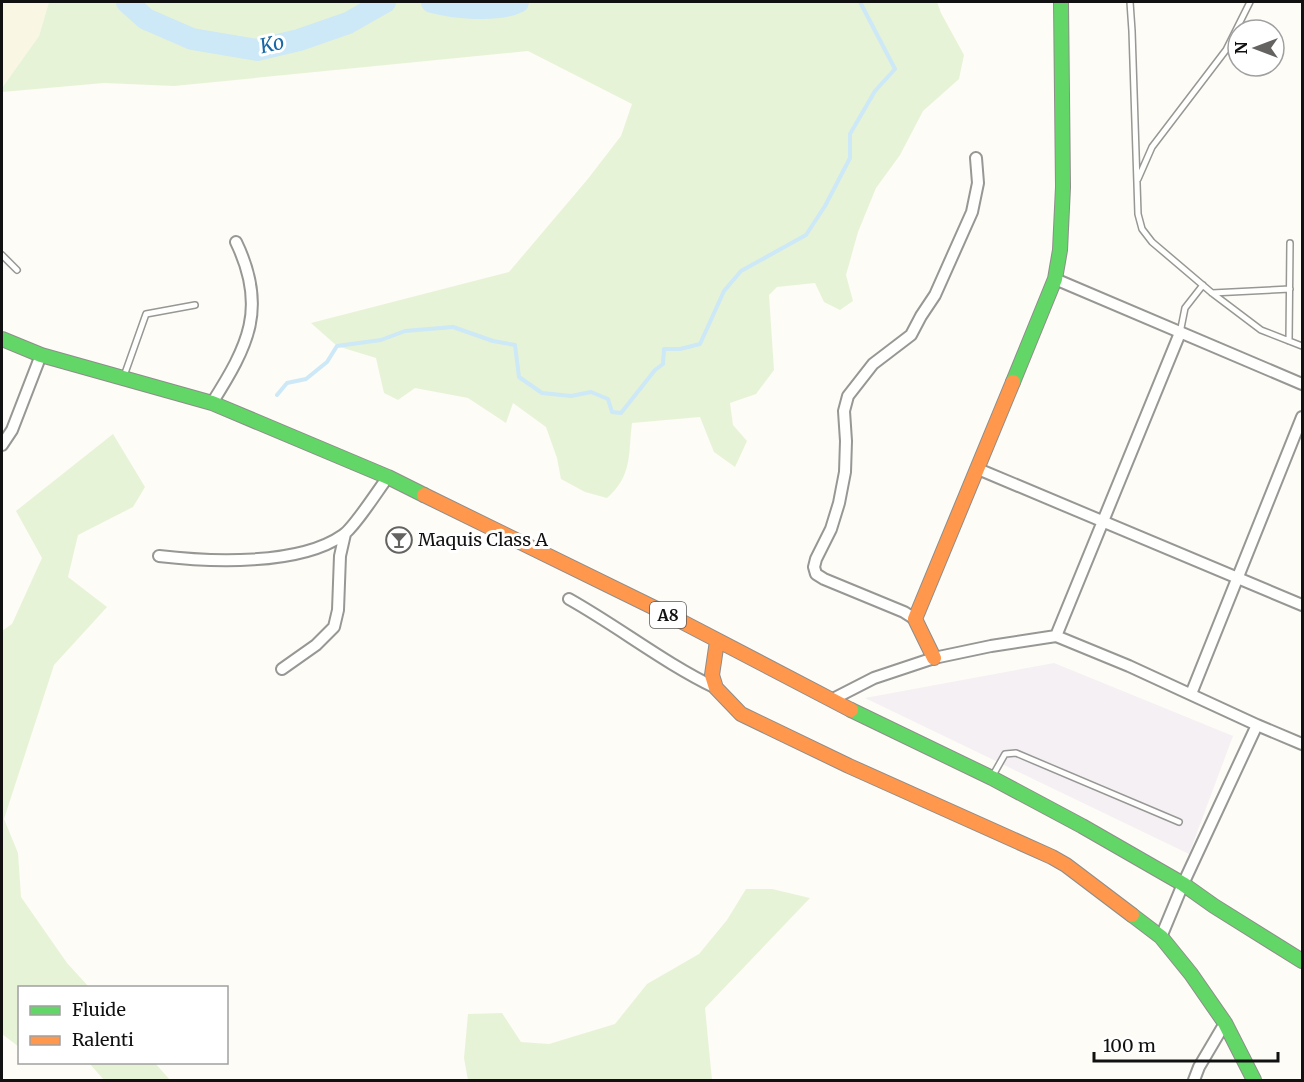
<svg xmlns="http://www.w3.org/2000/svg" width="1304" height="1082" viewBox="0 0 1304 1082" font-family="Merriweather,serif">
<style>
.industrial{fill:#f5f0f3}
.farmland{fill:#f9f7e4}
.green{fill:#e7f3d7}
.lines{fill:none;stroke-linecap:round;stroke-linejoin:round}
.stream{stroke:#cde8f7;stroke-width:4}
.river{stroke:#cde8f7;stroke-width:22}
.lane-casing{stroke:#979795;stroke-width:8}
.street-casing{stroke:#979795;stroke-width:14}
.fast-casing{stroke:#8e8d8b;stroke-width:16}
.slow-casing{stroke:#8e8d8b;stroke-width:16}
.lane{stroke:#fffffe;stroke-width:5}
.street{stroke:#fffffe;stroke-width:10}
.fast{stroke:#63d668;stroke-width:14}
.slow{stroke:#ff974d;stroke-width:14}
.labels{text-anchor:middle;stroke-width:6;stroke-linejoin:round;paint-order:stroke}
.shield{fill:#fff;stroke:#585858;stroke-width:1.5}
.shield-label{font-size:16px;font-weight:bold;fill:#111}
.poi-label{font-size:18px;fill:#111;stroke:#fff;text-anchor:start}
.water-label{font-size:20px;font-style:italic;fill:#1768a6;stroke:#fff}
</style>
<rect width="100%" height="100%" fill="#fdfcf7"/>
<path class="industrial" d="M1054 663 1233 736 1189 854 865 698Z"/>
<path class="farmland" d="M2 2H49L39 36 2 88Z"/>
<path class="green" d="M49 2H937L941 13 964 55 959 79 923 111 900 155 876 188 858 232 846 275 853 301 840 310 824 302 815 283 777 287 769 295 774 370 756 394 730 403 733 425 747 441 735 467 714 452 700 417 632 423C628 454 633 475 607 498L585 492 561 479 557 458 546 427 513 403 506 423 468 398 415 388 398 400 384 393 376 358 337 346 311 323 509 272 587 180 621 136 632 104 528 51 174 86 104 83 2 92V88L39 36Z
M113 434 145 487 133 507 78 535 68 577 107 607 54 665 4 819 18 853 21 897 67 963 89 987 20 988 19 1047 2 1034V631L12 624 42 558 16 511Z
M746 889H772L810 898 705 1008 712 1080H468L464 1058 468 1014 502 1013 521 1042 549 1044 615 1024 647 984 699 954 727 920Z
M89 1063H155L170 1080H104Z"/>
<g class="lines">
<path class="stream" d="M277 395 287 383 306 379 327 362 337 346 381 340 405 331 453 327 493 341 515 345 519 377 542 393 571 396 591 392 608 399 612 412 621 413 655 370 663 364 664 349H680L700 344 724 291 741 271 806 235 825 206 850 158V134L875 91 895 69 860 2"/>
<path class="river" d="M127 2 146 19 192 39 257 50 299 40 348 23 385 2
M432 2C454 8 498 12 518 2"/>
<g class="lane-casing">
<path id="lane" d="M1130 2 1132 31 1138 214 1142 229 1152 242 1212 293 1261 330 1302 346
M1138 179 1152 147 1226 50 1250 2
M2 255 17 270
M1212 293 1290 289
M1180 333 1185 308 1203 285
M1289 341 1290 243
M124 376 146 314 195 305
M992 777 1005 754 1016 753 1179 822"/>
</g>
<g class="street-casing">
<path id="street" d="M1055 279 1302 384
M212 403C248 346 268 308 236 242
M2 445 12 430 41 355
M978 469 1302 605
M159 556C210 562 299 566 343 535 354 528 378 490 388 477
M569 599C619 627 664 663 716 688
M915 619 904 612 824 579 816 574 814 567 816 559 831 529 839 503 845 472 846 441 844 411 848 396 873 364 911 335 921 316 935 295 972 212 978 183 976 158
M1056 636 1180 333
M282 669 316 645 334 627 338 610 340 556 345 534
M1191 694 1302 417
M831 700 874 678 934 658 991 646 1056 636 1129 666 1257 725 1302 744
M1161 937 1183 884 1257 725
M1194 1080 1199 1067 1225 1023"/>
</g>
<g class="fast-casing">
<path id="fast" d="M2 339 41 355 212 403 388 477 424 495
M1013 382 1055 279 1060 250 1063 187 1061 2
M851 710 992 778 1082 826 1183 884 1214 906 1302 961
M1132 915 1161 937 1191 974 1225 1023 1254 1080"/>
</g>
<g class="slow-casing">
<path id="slow" d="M424 495 669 615 851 710
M717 641 712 675 716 688 741 714 849 766 1052 857 1066 865 1132 915
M934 658 915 619 1013 382"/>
</g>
<use href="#lane" class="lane"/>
<use href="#street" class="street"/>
<use href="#fast" class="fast"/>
<use href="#slow" class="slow"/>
</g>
<defs>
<g id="bar-ring" transform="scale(1.35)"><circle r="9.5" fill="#fff" stroke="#646362" stroke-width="1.5"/><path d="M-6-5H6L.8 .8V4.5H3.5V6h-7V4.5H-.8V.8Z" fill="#646362"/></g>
</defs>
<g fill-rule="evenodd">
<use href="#bar-ring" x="399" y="540"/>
</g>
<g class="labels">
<rect class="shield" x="650" y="602" width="36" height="26" rx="4.5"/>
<g class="shield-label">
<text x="668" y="621">A8</text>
</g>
<g class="poi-label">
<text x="418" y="546">Maquis Class A</text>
</g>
<g class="water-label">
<text transform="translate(272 44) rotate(-13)" y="7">Ko</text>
</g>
</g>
<rect width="1304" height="1082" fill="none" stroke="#111111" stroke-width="6"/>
<rect x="18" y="986" width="210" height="78" fill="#ffffff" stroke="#a0a0a0" stroke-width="1.5"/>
<rect x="30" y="1006" width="30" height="9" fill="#63d668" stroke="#a0a0a0" stroke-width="1.5"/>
<text x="72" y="1016" font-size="18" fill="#111111">Fluide</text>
<rect x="30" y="1036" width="30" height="9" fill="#ff974d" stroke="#a0a0a0" stroke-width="1.5"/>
<text x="72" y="1046" font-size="18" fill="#111111">Ralenti</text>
<g transform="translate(1256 48) rotate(270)"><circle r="28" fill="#ffffff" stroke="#a0a0a0" stroke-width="1.5"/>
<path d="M0-4.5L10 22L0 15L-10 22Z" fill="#646362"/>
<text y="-9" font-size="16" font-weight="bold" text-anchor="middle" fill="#111111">N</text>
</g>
<path d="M1094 1052v9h184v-9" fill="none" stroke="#111111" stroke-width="3"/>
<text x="1103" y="1052" font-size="18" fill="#111111" stroke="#ffffff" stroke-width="4.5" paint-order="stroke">100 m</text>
</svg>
